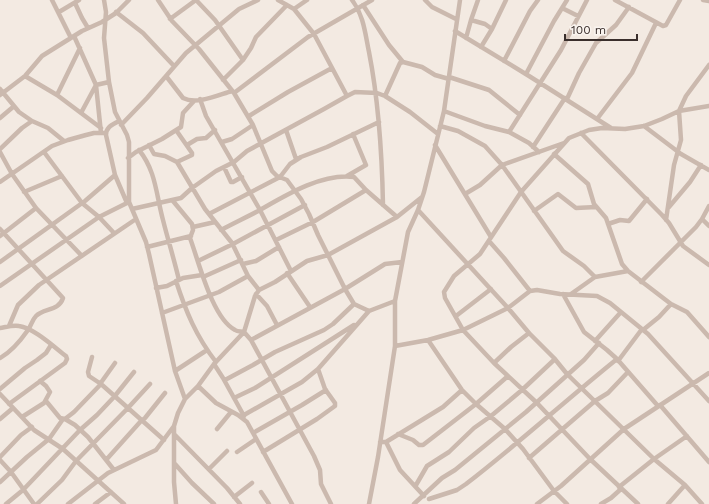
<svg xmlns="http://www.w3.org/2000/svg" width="709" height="504" viewBox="0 0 709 504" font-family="'Work Sans',sans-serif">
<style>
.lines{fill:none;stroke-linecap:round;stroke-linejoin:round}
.minor{stroke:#cbb9ae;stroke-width:4.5}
</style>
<rect width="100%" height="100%" fill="#f3eae2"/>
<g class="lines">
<path class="minor" d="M52 0 71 38
M104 0 106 12 104 38 109 82 115 112 127 135 129 142V202L146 242 149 254 175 371 185 399
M158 0 172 21 199 49 234 93 253 125 272 171 277 176 287 180 301 199 309 214 318 235 345 289 354 304 369 311 395 301
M196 0 215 20 243 60
M278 0 294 9 314 34 347 96
M352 0C364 16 365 33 369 52 379 103 382 153 383 205
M425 0 432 7 456 19
M615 0 663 26 666 25 680 0
M703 0 709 1
M75 3 82 18 88 28
M363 5 389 45 403 62 422 67 435 75 449 79
M562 8 578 16
M294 9 307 0
M59 12 79 0
M116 12 143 33 174 66
M170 19 196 0
M471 20 485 24 492 29
M455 31 529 76 611 128
M74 36 96 85 101 133
M466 38 471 20 478 0
M481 47 492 29 506 0
M504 61 530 11 538 0
M526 74 554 21 567 0
M25 76 57 95 101 128
M166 76 183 98C197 105 218 95 232 91
M449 77 489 90 520 115
M223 80 243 60 251 48 256 37 287 5
M0 89 19 112 32 121 48 128 64 141
M234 93 308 37 372 0
M0 95 25 76 42 56 82 31 102 22 116 13 129 0
M57 95 80 48
M385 96 400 63 403 62
M200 99 206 116 260 210 291 271
M567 99 579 73 596 43 616 25 629 7
M444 111 485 126 509 132 529 143 539 152
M81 113 96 85 109 82
M249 116 288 92 332 68
M0 118 13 107
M597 119 632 73 656 23
M119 121C112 125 106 127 106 135L115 175 127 203
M121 125 147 98 186 53 239 9 258 0
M440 126 458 131 485 146 502 165 563 251 584 266 595 277
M644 126 681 154 709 170
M176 130 192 153V155L177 162
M286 130 296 159
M509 132 561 50 587 0
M581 133 662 215 669 223 683 246 709 265
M222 142 232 139 253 125
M149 145 154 154 165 156 177 162 205 209 232 243 248 276 259 290
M187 145 197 139 206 138 215 130
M435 145 491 237
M533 147 565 98
M0 149 22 128 32 121
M139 150C156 171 156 194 163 220 168 240 174 259 179 280
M0 152 12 174 36 208 82 256
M44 152 82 203 99 217 114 233
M554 154 588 184 594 204 606 218 622 264 628 271 671 304 687 312 709 337
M128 158 136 152 162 139 181 127 183 113 194 101
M224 167 231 182H233L242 177
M347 176 366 165 353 134
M0 182 52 146 68 140 86 135 94 133H106
M24 192 62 176
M465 194 480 185 502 165 564 143
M173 201 192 224 193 230 190 238C199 262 212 318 235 330 238 332 241 331 244 332L251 340 314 456 320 470 321 484 331 504
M669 207 690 182 701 165
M132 209 181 198 192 188 216 171 234 162 247 151 324 109 347 96 355 92 377 93 385 96 410 112 438 134
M418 210 508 308 529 333 554 358 567 374 654 459 685 485 702 504
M534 211 558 194 576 208 596 207
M209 214 280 177 290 164 301 157 327 147 379 122
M702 219 709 226
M666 220 674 165 681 140 679 111 686 96 709 65
M608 224 620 220 629 221 647 199
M193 227 215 222
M0 229 63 298C59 311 44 308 36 316 32 320 31 326 28 330 21 340 11 352 0 358
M221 230C234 223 247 217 260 210 286 195 322 173 354 177L366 190 397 217
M0 236 36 208
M276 240 313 222 366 190
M489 241 504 258 530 291
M147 247 191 236
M198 261 233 244 305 205
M0 262 85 201 115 175
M243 264 256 261 279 247
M287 273 310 307
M203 277 241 260
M176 281C186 312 196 336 216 362
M641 282 696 227 702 219 709 206
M0 286 99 217 129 202
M156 288 167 286 183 278 202 275
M256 294 267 306 277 325
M563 294 584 332 607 350 617 359 658 406
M571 294 595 277 628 271
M162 313 219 292 248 276
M456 316 491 289
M9 326 18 305 39 285 136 219
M0 328C6 327 13 325 19 326 34 328 54 347 66 356L67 359 65 363 9 404
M643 330 659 317 671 304
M251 340 345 289 385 264 402 262
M428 340 462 390 476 404 505 429 523 449 554 491 567 504
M595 341 621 312
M395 346 428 340 463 330 508 308 530 291 537 290 560 294 597 296 610 303 648 334 709 401
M92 357 88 372 89 376 101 384 164 440
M618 361 642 329
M494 363 511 347 529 333
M214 364 223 378 244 416
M175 371 207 350
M225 380 253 365 275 352 324 330 333 324 354 304
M100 384 115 363
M198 386 216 403 238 415 247 422 292 504
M0 389 25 368 37 360 46 353 51 345
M0 394 34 430 63 449 124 504
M234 398 255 388 354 325
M46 401 60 418 65 419 75 425 88 437 114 470
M660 405 709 462
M244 415 302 382 318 369 369 311
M22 417 44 403 50 392 46 386 40 381
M0 419 13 408
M65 419 74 412 101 384
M217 429 231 412
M253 433 302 405 326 390
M174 434 227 488 240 504
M398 434 413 440 419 445H423L476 404 508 376
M380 442H386L443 407 462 390
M386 442 400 470 424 496
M237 452 256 439
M263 452 317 419 335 406V403L325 389 318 369
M0 457 21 435 32 427
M529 458 595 401 608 393 628 372
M0 460 11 472 34 504
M106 460 141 421 145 418 165 393
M175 464 192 483 214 504
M209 469 227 451
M0 482 27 457 49 439 63 419
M416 485 427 466 449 452 474 428 491 416 522 390 555 359
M619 487 654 459 687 436
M261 492 269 504
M234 497 252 483
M429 499 457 490 466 484C518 444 566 400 617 359
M6 504 23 490 80 430 97 415 114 397 134 372
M37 504 62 480 76 461 127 409 150 384
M68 504 108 473 156 450 174 426
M95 504 111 492
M176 504 174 482V426L178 413 185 399 198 386 214 364 244 332 255 296 259 290 275 282 307 261 328 255 397 217 422 197
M369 504 378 457 395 346V301L408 232 418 210 424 192 444 111 460 0
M414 504 442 478 455 470 526 412 584 360 599 343
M537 504 561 486 624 429 709 373
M601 504 611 498 621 489
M638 504 590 459 537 403 494 363 463 330 445 298 444 292 454 276 480 254 521 192 569 138 589 130 602 128 625 129 644 126 662 119 679 111 709 106
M668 504 685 485"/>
</g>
<path d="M565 34v6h72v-6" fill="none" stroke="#3a2f2c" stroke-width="2"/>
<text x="571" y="34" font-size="12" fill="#3a2f2c" stroke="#faf4ef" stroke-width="3" paint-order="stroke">100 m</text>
</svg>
